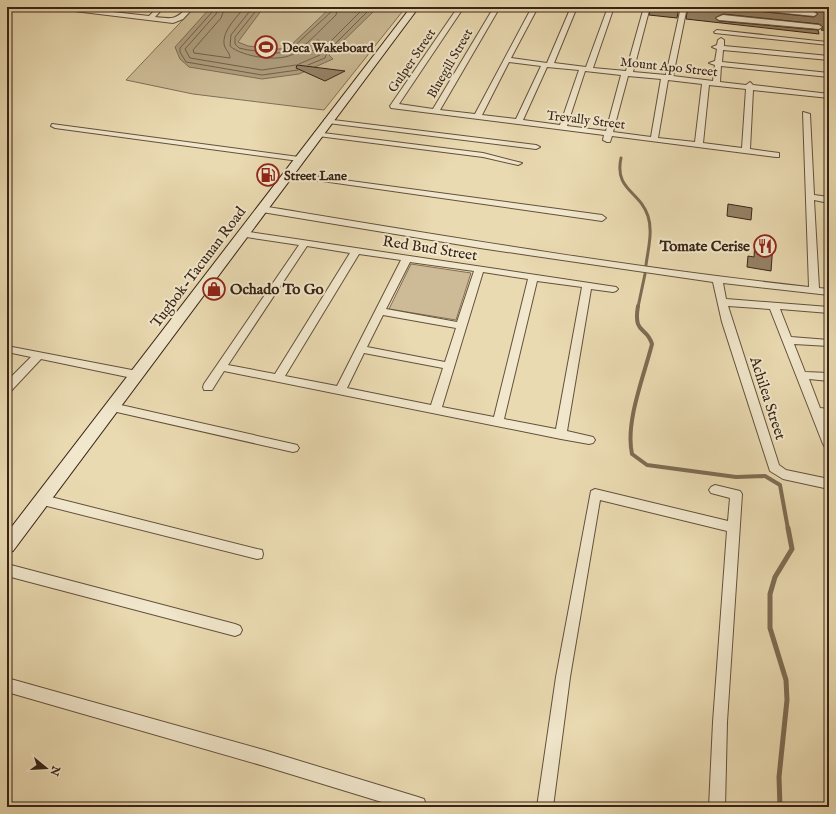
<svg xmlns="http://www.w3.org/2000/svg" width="836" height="814" viewBox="0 0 836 814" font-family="'IM FELL English',serif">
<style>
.green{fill:#ccbb96;stroke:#826f56}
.water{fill:#ad9c7c;stroke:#7e6c53}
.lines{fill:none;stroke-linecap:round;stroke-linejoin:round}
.shore{stroke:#726048;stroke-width:1}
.stream-far2{stroke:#7e6c53;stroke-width:3}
.stream-far1{stroke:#7e6c53;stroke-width:4}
.stream{stroke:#7e6c53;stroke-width:5}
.building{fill:#958266;stroke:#382315}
.street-casing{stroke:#64513c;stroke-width:2}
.secondary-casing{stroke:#382315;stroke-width:2}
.street{fill:#f1e7cc;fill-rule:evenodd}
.secondary{fill:#f1e7cc;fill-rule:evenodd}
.labels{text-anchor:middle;stroke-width:4;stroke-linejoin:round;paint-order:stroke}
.far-poi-label{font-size:13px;font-weight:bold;fill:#382315;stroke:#f1e7cc;text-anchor:start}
.far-street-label{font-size:13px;fill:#382315;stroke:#f1e7cc}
.poi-label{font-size:15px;font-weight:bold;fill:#382315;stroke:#f1e7cc;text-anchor:end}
.street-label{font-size:15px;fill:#382315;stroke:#f1e7cc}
</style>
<rect width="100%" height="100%" fill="#eadab1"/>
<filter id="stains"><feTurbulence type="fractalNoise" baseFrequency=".005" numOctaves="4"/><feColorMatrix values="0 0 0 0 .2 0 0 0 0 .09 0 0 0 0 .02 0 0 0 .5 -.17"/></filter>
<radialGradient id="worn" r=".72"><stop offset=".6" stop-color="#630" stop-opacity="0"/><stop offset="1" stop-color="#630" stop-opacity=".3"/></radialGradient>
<path class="green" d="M195 7H406L324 110 193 94 126 80Z
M411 264 471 273 456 320 389 309Z"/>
<path class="water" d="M211 7H264L238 42 248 46 278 49 288 48 331 7H378L329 55 333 59 299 74 262 79 189 67 180 59 175 47Z"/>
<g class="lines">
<path class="shore" d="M214 7 213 11 180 48V52L186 62 262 75 298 70
M219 7 216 14 185 49 190 58 262 70 296 65
M225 7 221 18 193 50 194 53 230 58C230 52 224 49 224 43 223 30 237 17 245 7
M253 7 231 35 230 46C242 57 281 63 295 53 310 42 323 27 336 15L338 7
M259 7 235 37V44L239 48 248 50 278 53 289 51 332 11 333 7
M318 40 321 42 315 50 308 52V49Z
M299 64 320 55 323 49 365 7
M308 65 325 58 327 52 372 7"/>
<path class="stream-far2" d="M621 158C614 190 640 191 648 216 653 231 648 250 646 265
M638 307 645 274"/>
<path class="stream-far1" d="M638 306C633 335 647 326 652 344 644 376 625 422 632 454L647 465 736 477 765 476 780 485 788 529"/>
<path class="stream" d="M780 807 779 777 787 700 786 680 770 628V594L775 577 792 549 788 528"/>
</g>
<path class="building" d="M651 7H679L677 18 649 15Z
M688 7H742L746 10 814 17 818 14 815 11V7H825L827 14 829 15V31L821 30 823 27 819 24 723 14 715 18 719 21 818 30 819 34 686 19Z
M297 65 345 71 325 81 296 68Z
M728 204 752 208 751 220 727 216Z
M755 241 773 244 771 271 747 267 748 256 754 257Z"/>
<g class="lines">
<g class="street-casing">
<path id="street" d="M68 7 149 16 158 7H164L155 17C173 19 175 20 188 7H194L183 19 173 23 66 10 65 9Z
M458 7H464L399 104 433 109 494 7H500L440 110 475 114 532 7H538L511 58 547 63 571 7H577L554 63 586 67 608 7H614L593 68 626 71 644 7H650L633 72 666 75 681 7H687L673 76 713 81 715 65 709 63 715 61 717 49 712 47 717 45 718 40 721 38 724 40V46L829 56V60L723 50 722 62 829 73V77L721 66 720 82 746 85 750 82 753 85 829 94V98L753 90 750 149 779 153V157H776L612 136 610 142H607L603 140 604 135 391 108 390 106ZM509 62 541 66 516 119 482 115ZM547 67 579 70 560 125 523 120ZM585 71 621 75 606 131 567 126ZM628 76 661 79 651 137 613 132ZM668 80 702 84 695 142 658 138ZM709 85 746 89 742 148 703 143Z
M743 7H763L814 12 817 14 814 16 746 9Z
M723 15 819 25 822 27 819 29 719 20 716 18Z
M717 30 827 42 829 43V45L715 33 714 32Z
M803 112 810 114 814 195 829 197V203L814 200 819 288 829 289V295L723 283 726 299 829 307V313L780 309 791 337 829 340V346L794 344 805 372 829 373V381L809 379 820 408 829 409V417H824L829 430V448L825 447 823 444 770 309 728 306 779 465 786 470 829 479V489L783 479 770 471 722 322 713 282 480 248 262 212 258 209 262 206C444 236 626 267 809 287Z
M325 119 536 145 540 147 536 149 328 123 324 121Z
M52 124 299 157 303 159 299 161 55 128 51 126Z
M315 132 483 153 522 163 518 165 483 157 318 136 314 134Z
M284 172 602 215 606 218 602 221 287 176H284Z
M243 231 616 287 618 289 616 291 613 292 591 289 567 431 593 437 595 440 593 443 589 444 561 439 224 371 212 390H204L203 387 204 384 299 245 240 236V232ZM307 246 350 253 275 374 228 365ZM359 254 401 260 337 386 285 376ZM410 262 474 271 457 322 386 309ZM483 272 528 279 494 417 442 407ZM537 281 582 287 556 429 504 419ZM383 315 456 328 445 362 367 347ZM364 353 443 368 431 405 347 388Z
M7 346 137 371 142 375 137 379 41 359 11 391 7 392V381L31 357 7 352Z
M112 403 293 444 297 445 299 448 297 451 293 452 108 410 106 407 108 404Z
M715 485 740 491 742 494 727 722 725 807H709L713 722 727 531 600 500 570 677 553 807H537L556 677 591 491 595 489 728 521 730 498 711 493 709 490 711 487Z
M43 495 257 549 262 550 263 554 262 558 257 559 43 505 39 503 37 500 39 497Z
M7 564 235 624 240 626 242 630 240 634 235 636 7 576Z
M7 678 264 750 418 797 424 799 426 805 425 807H398L264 766 7 692Z"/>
</g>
<g class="secondary-casing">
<path id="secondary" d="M411 7H419L13 551 7 553V533Z"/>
</g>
<use href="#street" class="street"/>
<use href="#secondary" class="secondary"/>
</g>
<defs>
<g id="stadium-ring" transform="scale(1.15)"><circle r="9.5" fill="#f1e7cc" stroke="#8f2418" stroke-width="1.5"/><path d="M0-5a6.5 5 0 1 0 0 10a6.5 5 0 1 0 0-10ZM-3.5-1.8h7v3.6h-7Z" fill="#8f2418"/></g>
<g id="fuel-ring" transform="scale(1.15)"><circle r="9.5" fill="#f1e7cc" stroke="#8f2418" stroke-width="1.5"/><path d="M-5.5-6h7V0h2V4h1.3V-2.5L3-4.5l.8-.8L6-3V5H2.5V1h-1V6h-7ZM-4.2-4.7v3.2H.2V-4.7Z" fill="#8f2418"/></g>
<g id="restaurant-ring" transform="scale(1.15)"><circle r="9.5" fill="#f1e7cc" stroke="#8f2418" stroke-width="1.5"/><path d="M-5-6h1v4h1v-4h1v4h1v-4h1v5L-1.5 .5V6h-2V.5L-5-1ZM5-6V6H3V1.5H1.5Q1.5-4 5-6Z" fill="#8f2418"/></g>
<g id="shop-ring" transform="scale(1.15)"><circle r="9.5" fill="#f1e7cc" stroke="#8f2418" stroke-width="1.5"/><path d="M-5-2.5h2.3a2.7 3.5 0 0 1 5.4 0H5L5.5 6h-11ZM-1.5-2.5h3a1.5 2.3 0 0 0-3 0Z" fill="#8f2418"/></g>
</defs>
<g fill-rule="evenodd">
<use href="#stadium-ring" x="266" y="47"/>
<use href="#fuel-ring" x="268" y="175"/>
<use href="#restaurant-ring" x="765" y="246"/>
<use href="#shop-ring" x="214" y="289"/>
</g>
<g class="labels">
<g class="far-poi-label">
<text x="282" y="52">Deca Wakeboard</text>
<text x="284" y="180">Street Lane</text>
</g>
<g class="far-street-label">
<text transform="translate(411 60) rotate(-56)" y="5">Gulper Street</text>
<text transform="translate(449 63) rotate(-60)" y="5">Bluegill Street</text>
<text transform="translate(669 66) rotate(6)" y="5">Mount Apo Street</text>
<text transform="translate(586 119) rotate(7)" y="5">Trevally Street</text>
</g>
<g class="poi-label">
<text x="750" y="251">Tomate Cerise</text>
<text x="230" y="294" text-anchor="start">Ochado To Go</text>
</g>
<g class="street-label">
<text transform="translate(430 248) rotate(9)" y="5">Red Bud Street</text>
<text transform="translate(198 267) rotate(-53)" y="5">Tugbok-Tacunan Road</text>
<text transform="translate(768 398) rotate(72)" y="5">Achilea Street</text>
</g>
</g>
<rect width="836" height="814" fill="none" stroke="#eadab1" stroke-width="24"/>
<rect x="8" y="8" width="820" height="798" fill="none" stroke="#382315" stroke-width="2"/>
<rect x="12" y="12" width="812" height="790" fill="none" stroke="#382315"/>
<g transform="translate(46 768) rotate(108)" stroke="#f1e7cc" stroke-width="3" paint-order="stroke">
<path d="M0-3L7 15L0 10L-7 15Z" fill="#382315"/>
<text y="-6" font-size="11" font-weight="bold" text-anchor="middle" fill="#382315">N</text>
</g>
<rect width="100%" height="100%" filter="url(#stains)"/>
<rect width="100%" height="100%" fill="url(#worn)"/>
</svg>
